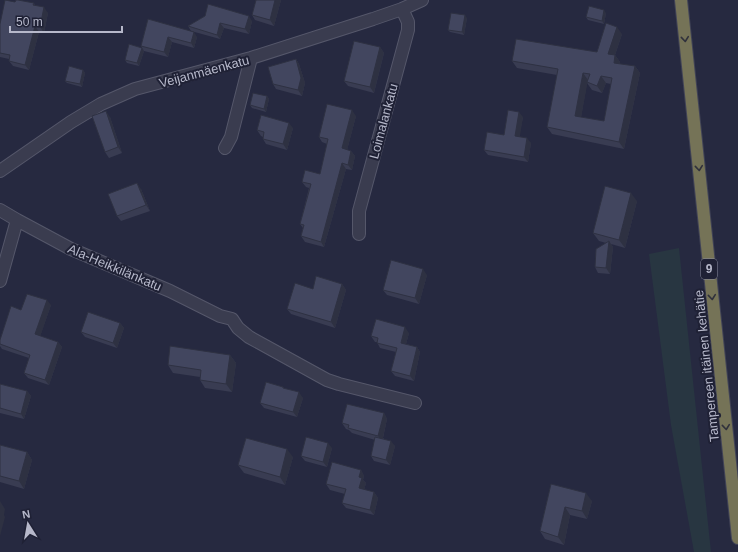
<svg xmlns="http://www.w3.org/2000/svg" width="738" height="552" viewBox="0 0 738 552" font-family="Helvetica,sans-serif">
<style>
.green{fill:#283641}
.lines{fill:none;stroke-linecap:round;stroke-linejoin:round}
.minor-casing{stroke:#55576a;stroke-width:14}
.highway-casing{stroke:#424457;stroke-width:14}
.minor{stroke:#3a3c4f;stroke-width:12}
.highway{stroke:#757357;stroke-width:12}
.wall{fill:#393c52;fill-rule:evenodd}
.shaded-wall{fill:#2e3142}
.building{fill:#42465f;stroke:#2e3142;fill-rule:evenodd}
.oneway{stroke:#30313c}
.labels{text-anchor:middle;stroke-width:4;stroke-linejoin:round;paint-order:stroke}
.shield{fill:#1f2135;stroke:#898b9d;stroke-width:1}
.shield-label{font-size:12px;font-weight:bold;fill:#b6b8ca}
.street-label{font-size:13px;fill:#b6b8ca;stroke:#1f2135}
</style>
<rect width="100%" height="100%" fill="#262940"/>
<path class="green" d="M679 248 711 552H694L671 425 649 254Z"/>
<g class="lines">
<g class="minor-casing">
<path id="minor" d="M225 148 231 137 251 58
M0 171 71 122 101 104 135 89 251 58 373 19 402 9 422 0
M0 210 17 220 71 249 170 291 220 316 232 319 238 328 249 337 327 380 339 384 415 403
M359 234V211L408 30V22L402 9
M0 281 17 220"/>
</g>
<g class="highway-casing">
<path id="highway" d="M681 0 738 538"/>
</g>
<use href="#minor" class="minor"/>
<use href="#highway" class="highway"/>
</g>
<path class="wall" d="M256 0H281L274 26 255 20 252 15Z
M15 2 34 3 35 6 48 13 44 33 39 32 29 70 13 66 9 61V59L0 57V24Z
M606 13 604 24 588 20 586 17Z
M205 16 252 21 249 34 224 28 220 39 191 31 188 26Z
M467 18 464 35 450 32 448 30Z
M148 19 197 37 194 48 172 42 168 57 144 51 141 46Z
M622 34 615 55 620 62V64L635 66 640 73 624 149 552 134 547 127 557 75 517 68 512 61 597 52ZM587 83 592 90 602 93 606 83 611 84 604 121 581 117Z
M380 47 384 53 374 93 348 86 344 81Z
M142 48 144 51 139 66 127 63 125 60Z
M296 59 299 64 305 83 302 96 276 89 273 84Z
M83 70 85 73 82 87 67 83 65 81Z
M267 96 269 99 266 112 252 108 250 105Z
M356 116 347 150 351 151 355 156 352 170 346 169 324 247 305 242 301 236 303 228 300 224 309 188 306 187 302 182 320 174 327 144 322 142 319 137Z
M110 117 122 153 109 158 105 152Z
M523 117 519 137 531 143 528 162 488 155 484 150 504 135Z
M293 128 287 150 266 144 263 139V137L261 136 257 130Z
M141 189 150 211 121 221 117 216Z
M637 201 625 248 611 244 613 247 610 274 598 273 595 267 606 243 599 241 593 233Z
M427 275 419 304 387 295 383 290Z
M342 284 346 290 335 328 291 314 287 309 313 289Z
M51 305 40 336 58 342 62 347 49 385 28 378 24 373 29 358 2 349 0 346V340L21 310Z
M120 323 124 328 117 348 85 337 81 332Z
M409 333 406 344 417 347 420 352 414 381 395 376 391 371 396 352 380 348 377 342H375L371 336Z
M230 355 236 363 232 392 205 388 200 380V377L173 373 168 365Z
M0 384 27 391 31 396 24 419 0 413Z
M283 387 285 389 303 398 297 417 264 408 260 403Z
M384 413 387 419 383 438 395 446 390 465 374 461 371 456 375 440 352 433 349 430 346 429 342 423Z
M0 445 27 452 32 460 24 489 0 482Z
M332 448 327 467 305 461 301 456Z
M293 457 285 485 244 473 238 465Z
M361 470 364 476 363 480 366 483 364 490 374 492 378 498 374 515 346 508 342 503 345 494 330 490 326 484Z
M551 484 592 501 587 519 570 515 564 545 545 539 540 531Z"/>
<path class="shaded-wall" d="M275 0H281L274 26 270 20Z
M44 7 48 13 44 33 40 27Z
M604 10 606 13 604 24 602 21Z
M465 15 467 18 464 35 462 32Z
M249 16 252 21 249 34 245 29Z
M220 23 224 28 220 39 217 35Z
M35 26 39 32 29 70 25 65Z
M617 27 622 34 613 61 608 54Z
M194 32 197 37 194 48 191 43Z
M168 37 172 42 168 57 164 52Z
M380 47 384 53 374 93 370 87Z
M142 48 144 51 139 66 137 63Z
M615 55 620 62 619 70 614 63Z
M296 59 299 64 305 83 302 96 298 90Z
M635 66 640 73 624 149 619 142Z
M83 70 85 73 82 87 80 84Z
M583 73 588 80 580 123 575 116Z
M601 76 606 83 602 93 597 86Z
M267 96 269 99 266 112 264 109Z
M352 110 356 116 346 154 342 148Z
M106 111 110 117 122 153 118 147Z
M519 112 523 117 519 142 515 136Z
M289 123 293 128 287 150 283 144Z
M527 138 531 143 528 162 524 157Z
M351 151 355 156 352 170 348 165Z
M342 163 346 169 324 247 321 242Z
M137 183 141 189 150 211 146 205Z
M631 193 637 201 625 248 619 240Z
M609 241 613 247 610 274 606 268Z
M423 269 427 275 419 304 415 298Z
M342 284 346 290 335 328 331 322Z
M47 300 51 305 39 340 35 334Z
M120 323 124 328 117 348 113 343Z
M405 327 409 333 405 348 401 343Z
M58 342 62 347 49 385 45 380Z
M417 347 420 352 414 381 410 376Z
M230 355 236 363 232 392 226 384Z
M27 391 31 396 24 419 21 414Z
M299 392 303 398 297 417 293 412Z
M384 413 387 419 382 442 378 436Z
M391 441 395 446 390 465 386 460Z
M328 443 332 448 327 467 323 462Z
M287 449 293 457 285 485 280 477Z
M27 452 32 460 24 489 19 481Z
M361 470 364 476 363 480 366 483 363 494 359 488V477Z
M374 492 378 498 374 515 370 510Z
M586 493 592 501 587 519 582 511Z
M0 501 5 509 4 515 5 517 0 536Z
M565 507 570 515 564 545 558 537Z"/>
<path class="building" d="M5 0 15 2 16 0H18L34 3 33 5 44 7 40 27 35 26 25 65 9 61 10 55 0 53V24Z
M256 0H275L270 20 252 15Z
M208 4 249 16 245 29 220 23 217 35 188 26 205 16Z
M589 6 604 10 602 21 586 17Z
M451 13 465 15 462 32 448 30Z
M148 19 194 32 191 43 168 37 164 52 141 46Z
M606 23 617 27 608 54 615 55 614 63 635 66 619 142 547 127 558 69 512 61 516 39 597 52ZM583 73 590 74 587 82 597 86 601 76 612 78 604 121 575 116Z
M354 41 380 47 370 87 344 81Z
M129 44 142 48 137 63 125 60Z
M296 59 301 78 298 90 273 84 268 67Z
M69 66 83 70 80 84 65 81Z
M253 93 267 96 264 109 250 105Z
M327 104 352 110 342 148 351 151 348 165 342 163 321 242 301 236 304 225 300 224 311 184 302 182 305 170 320 174 328 139 319 137Z
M508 110 519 112 515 136 527 138 524 157 484 150 487 132 504 135Z
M106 111 118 147 105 152 92 116Z
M261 115 289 123 283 144 263 139 264 132 257 130Z
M137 183 146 205 117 216 108 194Z
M605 186 631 193 619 240 593 233Z
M609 241 606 268 595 267 596 249Z
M391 260 423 269 415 298 383 290Z
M316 276 342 284 331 322 287 309 295 283 313 289Z
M27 294 47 300 35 334 58 342 45 380 24 373 30 355 0 344V340L11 306 21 310Z
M88 312 120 323 113 343 81 332Z
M376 319 405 327 401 343 417 347 410 376 391 371 397 348 377 343 378 338 371 336Z
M170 346 230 355 226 384 200 380 201 370 168 365Z
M266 382 283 387V388L299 392 293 412 260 403Z
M0 384 27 391 21 414 0 408Z
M347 404 384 413 378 436 348 428 349 425 342 423Z
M306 437 328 443 323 462 301 456Z
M375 437 391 441 386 460 371 456Z
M246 438 287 449 280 477 238 465Z
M0 445 27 452 19 481 0 476Z
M332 462 361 470 359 477 362 478 359 488 374 492 370 510 342 503 346 489 326 484Z
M551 484 586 493 582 511 565 507 558 537 540 531Z"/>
<defs><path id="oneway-chevron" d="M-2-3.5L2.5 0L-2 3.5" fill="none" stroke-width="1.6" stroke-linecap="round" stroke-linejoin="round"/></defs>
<g class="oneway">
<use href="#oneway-chevron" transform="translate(685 39) rotate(84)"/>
<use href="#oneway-chevron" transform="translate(699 168) rotate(84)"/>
<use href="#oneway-chevron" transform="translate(712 297) rotate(84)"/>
<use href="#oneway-chevron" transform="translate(726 427) rotate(84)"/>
</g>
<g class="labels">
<rect class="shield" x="701" y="259" width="16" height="20" rx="3"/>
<g class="shield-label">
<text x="709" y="273">9</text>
</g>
<g class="street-label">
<text transform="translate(204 71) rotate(-15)" y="5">Veijanmäenkatu</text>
<text transform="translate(383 121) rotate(-75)" y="5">Loimalankatu</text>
<text transform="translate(115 267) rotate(23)" y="5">Ala-Heikkilänkatu</text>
<text transform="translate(706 366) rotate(-96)" y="5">Tampereen itäinen kehätie</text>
</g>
</g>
<g transform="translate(28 524) rotate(349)" stroke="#1f2135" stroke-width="3" paint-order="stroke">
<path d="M0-3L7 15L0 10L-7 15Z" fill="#b6b8ca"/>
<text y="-6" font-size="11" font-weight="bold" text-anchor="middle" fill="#b6b8ca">N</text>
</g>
<path d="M10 26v6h112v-6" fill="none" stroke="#b6b8ca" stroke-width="2"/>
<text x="16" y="26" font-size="12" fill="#b6b8ca" stroke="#1f2135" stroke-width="3" paint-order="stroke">50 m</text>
</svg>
